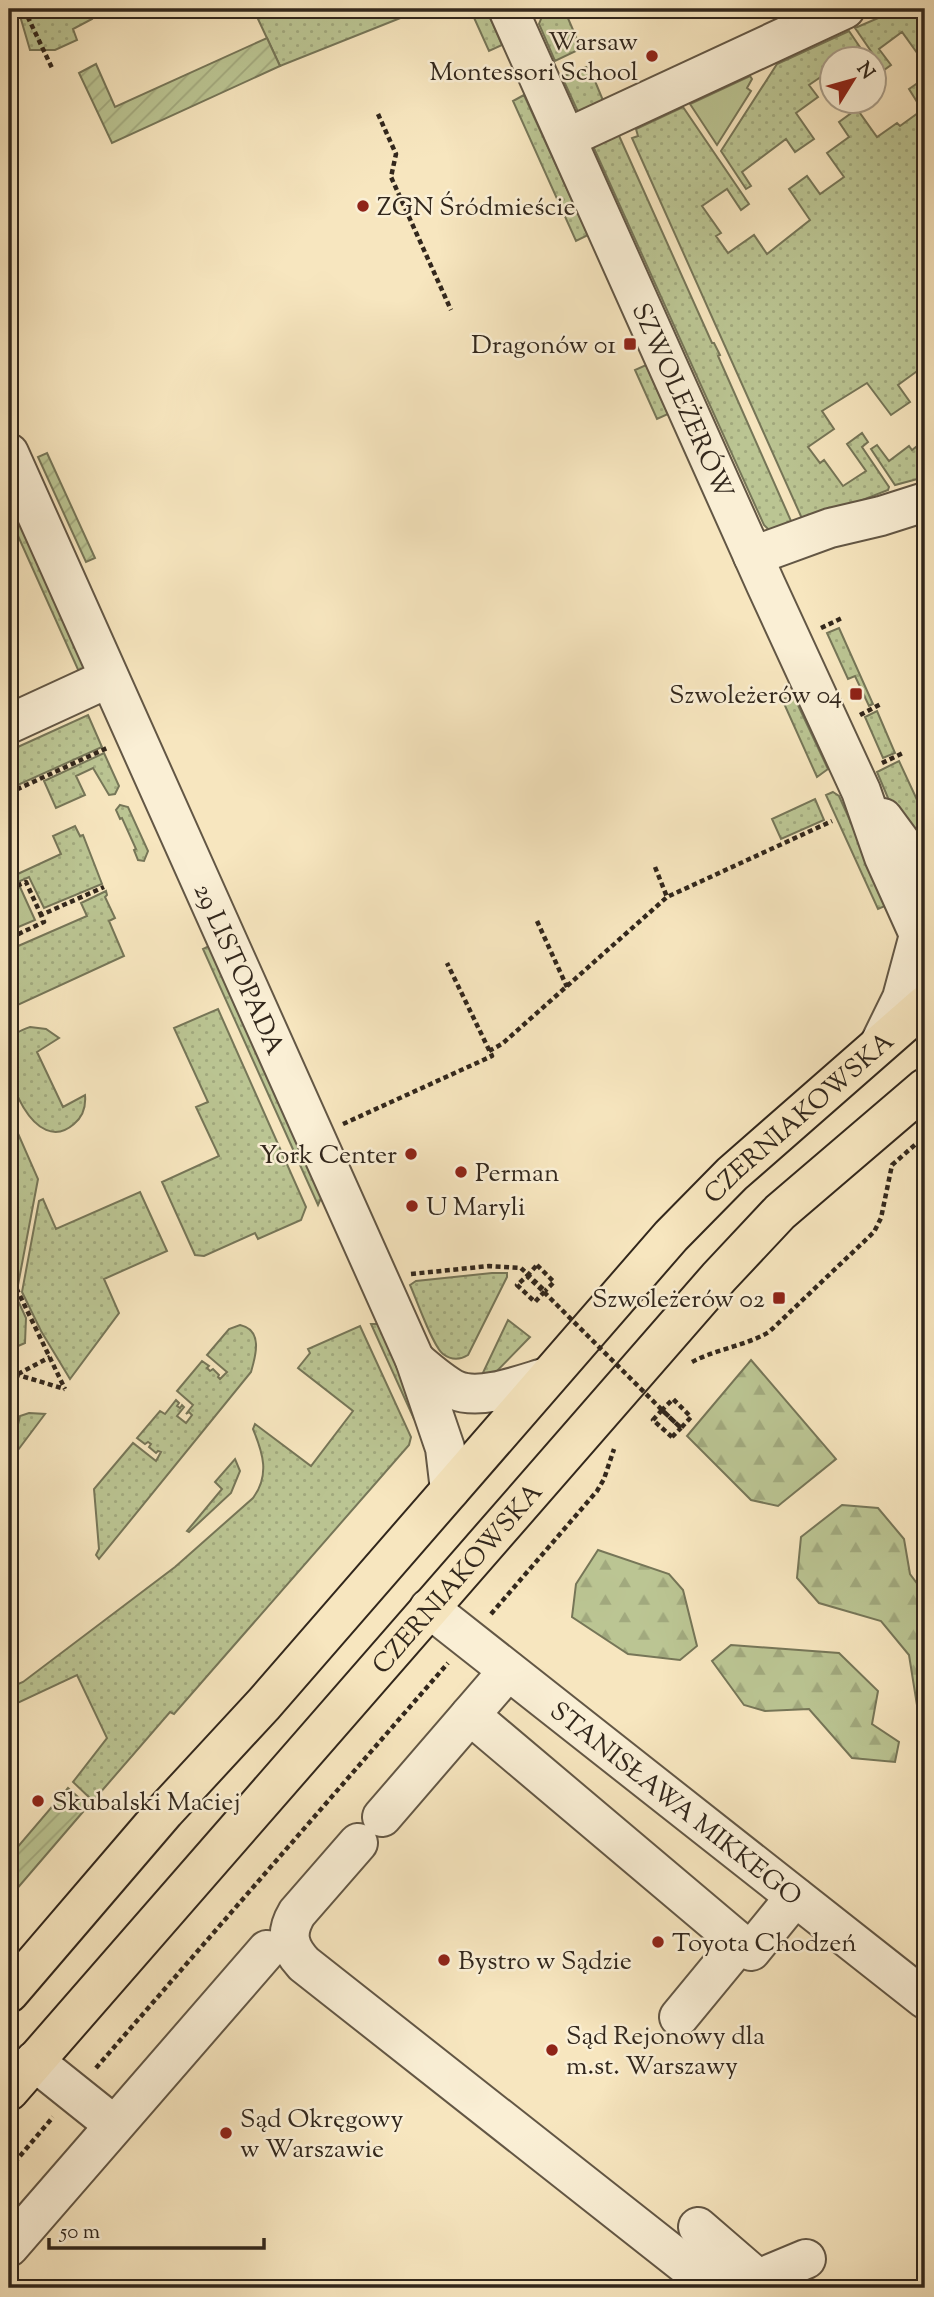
<svg xmlns="http://www.w3.org/2000/svg" width="934" height="2297" viewBox="0 0 934 2297" font-family="'Sorts Mill Goudy',serif">
<style>
.grass{fill:url(#grass-dots);stroke:#767658;stroke-width:2}
.forest{fill:url(#forest-firs);stroke:#767658;stroke-width:2}
.park{fill:#bbc593;stroke:#767658;stroke-width:2}
.garden{fill:url(#garden-furrows);stroke:#767658;stroke-width:2}
.lines{fill:none;stroke-linecap:round;stroke-linejoin:round}
.minor-casing{stroke:#635745;stroke-width:42}
.major-casing{stroke:#32271c;stroke-width:42}
.path{stroke:#32271c;stroke-width:4.5;stroke-dasharray:5 3.5;stroke-linecap:butt}
.minor{stroke:#faefd5;stroke-width:38}
.major{stroke:#f7e6bf;stroke-width:38}
.path-bridge{stroke:#32271c;stroke-width:4.5;stroke-dasharray:5 3.5;stroke-linecap:butt}
.poi-dot{fill:#8f2418;stroke:#faefd5;stroke-width:2.5}
.labels{text-anchor:middle;stroke-width:5;stroke-linejoin:round;paint-order:stroke}
.poi-label{font-size:26px;fill:#32271c;stroke:#faefd5;text-anchor:start}
.street-label{font-size:26px;fill:#32271c;stroke:#faefd5}
</style>
<defs>
<pattern id="grass-dots" width="8" height="8" patternUnits="userSpaceOnUse" patternTransform="scale(1.75)"><rect width="8" height="8" fill="#bbc593"/><path d="M2 2h.1M6 6h.1" fill="none" stroke="#a1a97e" stroke-width="1.8" stroke-linecap="round"/></pattern>
<pattern id="forest-firs" width="22" height="20" patternUnits="userSpaceOnUse" patternTransform="scale(1.75)"><rect width="22" height="20" fill="#bbc593"/><path d="M5 1l3.5 6h-7zM16 11l3.5 6h-7z" fill="#a1a97e"/></pattern>
<pattern id="garden-furrows" width="10" height="10" patternUnits="userSpaceOnUse" patternTransform="scale(1.75)"><rect width="10" height="10" fill="#bbc593"/><path d="M-1 1l2-2M0 10L10 0M9 11l2-2" fill="none" stroke="#a1a97e"/></pattern>
</defs>
<rect width="100%" height="100%" fill="#f7e6bf"/>
<filter id="stains"><feTurbulence type="fractalNoise" baseFrequency=".00286" numOctaves="4"/><feColorMatrix values="0 0 0 0 .2 0 0 0 0 .09 0 0 0 0 .02 0 0 0 .5 -.17"/></filter>
<radialGradient id="worn" r=".72"><stop offset=".6" stop-color="#630" stop-opacity="0"/><stop offset="1" stop-color="#630" stop-opacity=".3"/></radialGradient>
<path class="grass" d="M18 9H88L92 19 73 29 77 40 55 50H30Z
M282 9H423L280 66 258 19Z
M545 9H564L580 46 578 50 555 61 539 24Z
M899 9H925V64L902 32 879 49 891 65 884 70 855 28Z
M477 10 488 13 502 45 489 51 471 11Z
M849 31 868 59H858L850 49 827 64 831 70 809 85 818 97 796 113 814 139 795 152 786 139 742 172 751 186 746 189 721 151 777 64Z
M586 67 590 69 607 110 579 114 562 77Z
M925 78V375L920 369 898 385 910 402 891 415 867 383 822 411 834 429 808 447 820 463 824 460 843 486 866 471 847 444 862 433 868 442 862 447 889 487 888 490 804 523 632 138 638 136 636 129 683 107 749 204 741 210 727 189 702 206 721 233 716 236 728 253 754 235 767 254 810 220 789 189 807 176 820 194 844 177 827 153 849 137 839 122 857 109 877 137 897 123 900 126 922 110 909 89Z
M524 95 588 235 576 241 513 101Z
M616 129 712 343H714L720 355 718 356 795 530 771 532 764 525 593 146Z
M646 365 668 414 657 419 635 370Z
M925 440V477L895 485 871 449 877 445 889 461 909 446 912 450Z
M23 523 85 667 80 674 14 527Z
M839 628 873 704 869 706 855 676 848 679 827 633Z
M788 698 794 699 797 703 828 769 817 777 782 699Z
M877 711 895 753 883 758 865 717Z
M88 715 102 747 9 789V751Z
M104 753 119 786 115 794 109 795 93 768 76 776 85 795 56 808 44 781Z
M899 761 925 817V855L888 798 877 772Z
M833 792 839 796 878 883 885 906 878 909 826 795Z
M815 799 824 820 781 839 772 819Z
M120 805 128 807 148 851 144 861 138 860 134 850 136 849 122 818 120 819 116 810Z
M75 826 80 836 83 835 102 884 44 908 29 877 9 886V878L61 854 53 836Z
M106 891 107 895 105 897 115 918 109 921 124 956 9 1009V950L87 916 81 903Z
M211 945 322 1196 318 1205 203 949Z
M218 1009 306 1207 301 1220 258 1239 255 1233 204 1256 195 1255 162 1182 219 1156 196 1107 208 1102 174 1028Z
M30 1027 46 1029 59 1038 37 1052 63 1107 85 1095C86 1106 84 1116 74 1124 35 1158 0 1073 9 1043 11 1034 22 1030 30 1027Z
M9 1113 38 1179 18 1285 9 1266Z
M140 1192 167 1251 104 1279 119 1313 70 1379 41 1331 22 1292 39 1201 43 1199 56 1229Z
M492 1273H507V1277L468 1355C460 1360 451 1360 443 1354 433 1347 416 1298 410 1285L416 1281Z
M9 1281 26 1318 25 1343 9 1350Z
M508 1320 530 1337 496 1372 480 1379Z
M371 1324H378L423 1415 414 1419Z
M240 1325C263 1330 256 1355 251 1372L99 1559 96 1555 99 1549 94 1489 133 1443 156 1461 161 1452 158 1451 156 1453 149 1447 151 1444 148 1442 145 1444 137 1438 160 1411 165 1414 176 1400 179 1403 177 1406 180 1408 182 1405 184 1407 177 1416 186 1423 192 1415 189 1412 186 1414 193 1405 177 1391 202 1361 209 1366 207 1368 210 1371 213 1369 219 1375 218 1377 220 1379 227 1372 207 1355 229 1329Z
M360 1326 411 1437 409 1445 174 1714 170 1712 93 1801 73 1782 107 1738 77 1675 9 1707V1688L23 1682 175 1567 253 1498C270 1475 263 1453 253 1429L255 1424 311 1466 353 1411 298 1368 310 1353 308 1349Z
M29 1413 45 1414 9 1462 20 1416Z
M235 1459 240 1471 231 1493 189 1532 187 1531 222 1489 215 1482Z"/>
<path class="forest" d="M751 1360 836 1459 778 1506 751 1500 687 1436Z
M842 1505 878 1508 904 1539 910 1574 925 1594V1734L920 1724 909 1655 881 1621 819 1603 797 1578 801 1537Z
M598 1550 669 1574 683 1590 697 1646 680 1660 628 1654 572 1617 576 1584Z
M731 1645 839 1653 878 1691 872 1724 899 1742 895 1762 852 1758 809 1709 765 1711 744 1705 712 1661Z"/>
<path class="park" d="M750 76 752 79 747 88 751 91 717 145 690 104Z
M20 887 35 920 9 931V892Z"/>
<path class="garden" d="M267 38 280 66 112 143 79 73 96 64 115 107Z
M47 453 95 558 86 562 38 457Z
M68 1788 88 1806 9 1898V1857Z"/>
<g class="lines">
<g class="minor-casing">
<g id="minor">
<path id="s1" d="M508 9 766 585 861 791 884 857 925 948"/>
<path d="M567 138 845 9"/>
<path id="s2" d="M9 453 415 1360 445 1448 450 1490"/>
<path d="M753 556 830 528 881 516 925 502"/>
<path d="M9 724 109 678"/>
<path d="M883 818 925 875"/>
<path d="M880 1043 902 998 919 935"/>
<path d="M415 1360C428 1371 440 1382 455 1390 480 1401 523 1384 547 1377"/>
<path id="s3" d="M429 1608 925 1999"/>
<path d="M470 1715 740 1943 679 2017"/>
<path d="M382 1817 508 1671"/>
<path d="M358 1843 297 1913C285 1933 288 1947 304 1964L715 2288"/>
<path d="M740 1943 751 1951 795 1897"/>
<path d="M34 2061 114 2125"/>
<path d="M698 2227 758 2279"/>
<path d="M9 2247 267 1950"/>
<path d="M750 2288 758 2279 806 2259"/>
</g>
</g>
<g class="major-casing">
<g id="major">
<path id="s4" d="M9 1993 165 1811 264 1704 671 1236 732 1174 925 1005"/>
<path id="s5" d="M9 2091 719 1277 780 1212 925 1088"/>
</g>
</g>
<path class="path" d="M24 9 52 68
M378 114 396 154 391 177 451 310
M821 628 842 618
M860 715 881 704
M882 763 903 753
M9 793 107 748
M9 794 12 803
M655 867 667 897
M9 889 26 882 41 915
M537 921 567 987
M9 946 10 938 44 922 41 915 104 887
M489 1051 502 1044 667 897 832 821
M343 1124 492 1056 447 963
M537 1265 554 1282 545 1291
M9 1273 65 1389
M411 1274 489 1266 521 1268 545 1291 535 1302 517 1285 527 1276 544 1292
M692 1362C716 1349 745 1346 769 1332L874 1232 881 1218 892 1165 925 1136
M9 1368 18 1375 65 1389
M18 1374 50 1357
M662 1410 653 1420 672 1437
M663 1411 681 1428 691 1417 673 1399 662 1410 681 1428
M491 1614 597 1491 604 1479 614 1449
M96 2068 448 1663
M9 2169 53 2117"/>
<use href="#minor" class="minor"/>
<use href="#major" class="major"/>
<path class="path-bridge" d="M527 1276 537 1265
M544 1292 663 1411
M672 1437 681 1428"/>
</g>
<g class="poi-dot">
<circle cx="652" cy="56" r="7"/>
<circle cx="363" cy="206" r="7"/>
<rect x="623" y="337" width="14" height="14" rx="3.5"/>
<rect x="849" y="687" width="14" height="14" rx="3.5"/>
<circle cx="411" cy="1154" r="7"/>
<circle cx="461" cy="1172" r="7"/>
<circle cx="412" cy="1206" r="7"/>
<rect x="772" y="1291" width="14" height="14" rx="3.5"/>
<circle cx="38" cy="1801" r="7"/>
<circle cx="658" cy="1942" r="7"/>
<circle cx="444" cy="1960" r="7"/>
<circle cx="552" cy="2050" r="7"/>
<circle cx="226" cy="2133" r="7"/>
</g>
<g class="labels">
<g class="poi-label">
<text x="638" y="50" text-anchor="end">Warsaw<tspan x="638" dy="30">Montessori School</tspan></text>
<text x="377" y="215">ZGN Śródmieście</text>
<text x="616" y="353" text-anchor="end">Dragonów 01</text>
<text x="842" y="703" text-anchor="end">Szwoleżerów 04</text>
<text x="397" y="1163" text-anchor="end">York Center</text>
<text x="475" y="1181">Perman</text>
<text x="426" y="1215">U Maryli</text>
<text x="765" y="1307" text-anchor="end">Szwoleżerów 02</text>
<text x="52" y="1810">Skubalski Maciej</text>
<text x="672" y="1951">Toyota Chodzeń</text>
<text x="458" y="1969">Bystro w Sądzie</text>
<text x="566" y="2044">Sąd Rejonowy dla<tspan x="566" dy="30">m.st. Warszawy</tspan></text>
<text x="240" y="2127">Sąd Okręgowy<tspan x="240" dy="30">w Warszawie</tspan></text>
</g>
<g class="street-label">
<text dy="9" stroke="none"><textPath href="#s1" startOffset="429">SZWOLEŻERÓW</textPath></text>
<text dy="9" stroke="none"><textPath href="#s2" startOffset="565">29 LISTOPADA</textPath></text>
<text dy="9" stroke="none"><textPath href="#s4" startOffset="1180">CZERNIAKOWSKA</textPath></text>
<text dy="9" stroke="none"><textPath href="#s5" startOffset="681">CZERNIAKOWSKA</textPath></text>
<text dy="9" stroke="none"><textPath href="#s3" startOffset="315">STANISŁAWA MIKKEGO</textPath></text>
</g>
</g>
<rect width="934" height="2297" fill="none" stroke="#f7e6bf" stroke-width="35"/>
<rect x="10" y="10" width="913" height="2276" fill="none" stroke="#32271c" stroke-width="3.5"/>
<rect x="18" y="18" width="899" height="2262" fill="none" stroke="#32271c" stroke-width="2"/>
<g transform="translate(853 80) rotate(53)"><circle r="33" fill="#faefd5" stroke="#aa9f8b" stroke-width="2"/>
<path d="M0-5L12 26L0 18L-12 26Z" fill="#8f2418"/>
<text y="-10" font-size="19" font-weight="bold" text-anchor="middle" fill="#32271c">N</text>
</g>
<path d="M49 2238v10h215v-10" fill="none" stroke="#32271c" stroke-width="3.5"/>
<text x="60" y="2238" font-size="21" fill="#32271c" stroke="#faefd5" stroke-width="5" paint-order="stroke">50 m</text>
<rect width="100%" height="100%" filter="url(#stains)"/>
<rect width="100%" height="100%" fill="url(#worn)"/>
</svg>
